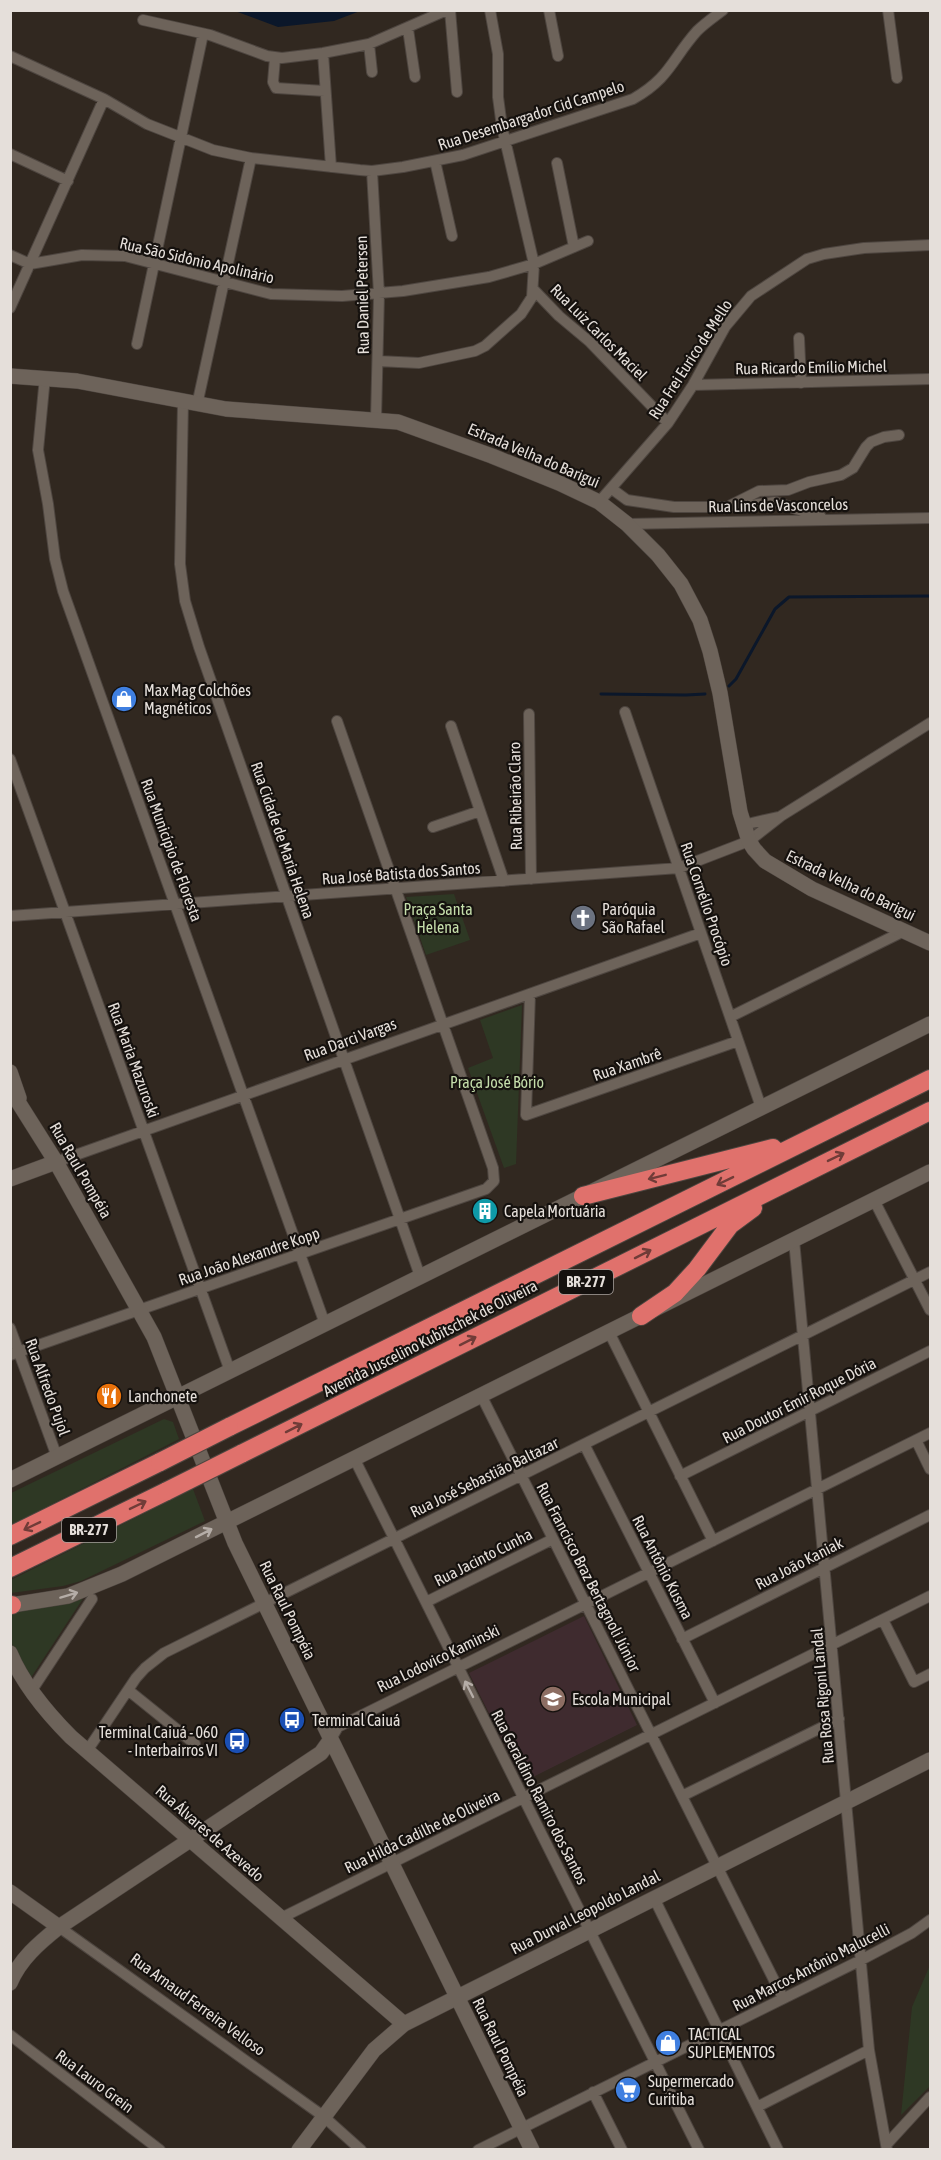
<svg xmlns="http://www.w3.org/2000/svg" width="941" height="2160" viewBox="0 0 941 2160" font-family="'Asap Condensed',sans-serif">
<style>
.education{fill:#3f2b2f}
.green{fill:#2e3824}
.water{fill:#0b172a}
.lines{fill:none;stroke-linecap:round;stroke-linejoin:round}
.stream{stroke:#0b172a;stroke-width:3}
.street-casing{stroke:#4e4640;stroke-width:12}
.secondary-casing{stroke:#4e4640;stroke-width:16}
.highway-casing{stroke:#4e4640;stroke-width:20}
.street{stroke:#6d635a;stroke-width:10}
.secondary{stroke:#6d635a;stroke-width:15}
.highway{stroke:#e0716c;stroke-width:18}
.highway-bridge-casing{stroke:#4e4640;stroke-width:20;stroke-linecap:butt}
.highway-bridge{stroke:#e0716c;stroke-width:18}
.oneway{stroke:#703c38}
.oneway2{stroke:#b5ada7}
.labels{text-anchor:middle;stroke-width:4.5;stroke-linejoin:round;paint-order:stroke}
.shield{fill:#15110e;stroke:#a7a19d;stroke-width:1.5}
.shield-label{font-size:15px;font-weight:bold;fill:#e5dfda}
.street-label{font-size:16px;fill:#e5dfda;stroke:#15110e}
.poi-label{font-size:16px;fill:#e5dfda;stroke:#15110e;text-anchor:start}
.park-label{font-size:16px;fill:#c5deab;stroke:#15110e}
</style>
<rect width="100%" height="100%" fill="#312820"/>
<path class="education" d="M584 1616 637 1725 523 1782 469 1673Z"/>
<path class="green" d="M454 894 470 940 426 955 406 897Z
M522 1005 516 1164 504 1168 468 1068 493 1058 480 1020Z
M164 1419 173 1422 179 1439 11 1525V1493Z
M193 1489 205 1521 81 1581 63 1586 11 1593V1580Z
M84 1597 30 1679 14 1650 11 1641 10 1615 20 1609Z
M930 1965V2086L901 2115 912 2007Z"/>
<path class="water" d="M235 11H360L334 21 278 27Z"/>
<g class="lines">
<path class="stream" d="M729 686 736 679 775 609 789 597 930 596
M601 694 686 695 705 694"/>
<g class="street-casing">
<path id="street" d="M450 10 457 92
M549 10 558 56
M888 10 897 78
M143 20 210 35 267 56 282 58 323 53 369 44 447 10
M408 29 415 77
M369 44 372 72
M323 53 331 167
M10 56 104 99 147 124 213 150 251 158 360 170 372 171 403 167 463 155 633 99C670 78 672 59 697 31 705 23 714 17 723 10
M275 58 273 82 276 88 325 91
M10 154 68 181
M435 161 452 236
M557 163 574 247
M372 171 379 294 376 419
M10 255 30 264 82 255 125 256 271 294 342 296 403 291 489 277 534 264 588 241
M533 289 559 316 590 342 668 423
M10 308 104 99
M799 338 801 383
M137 344 203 34
M378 361 419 363 475 351 485 346 521 314 532 297 534 264 502 127 498 97V54L490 10
M45 377 38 450 48 504 55 559 63 591 325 1324
M693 385 930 379
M183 402 180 564 185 601 199 647 420 1276
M197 405 251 158
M612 489 627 500 674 507H736L775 502 821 517
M599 502 668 423 693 385 725 327 751 296 807 259 824 254 864 248 930 245
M731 505 759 491 788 490 809 482 841 475 853 468 866 447 871 442 884 437 899 435
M627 524 930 518
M625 712 761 1107
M529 714 531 879
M451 726 504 881
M10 759 230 1371
M743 825 778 817
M433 827 480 811
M10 916 679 868 749 841 781 816 930 723
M530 994 526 1115 738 1041
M730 1017 904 931
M56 1162 701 933
M874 1200 930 1310
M794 1240 869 2050 887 2150
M10 1328 57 1457
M609 1332 713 1541
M10 1355 486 1189 494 1181 493 1168 337 721
M481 1395 783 1998
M916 1440 930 1469
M584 1444 715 1703
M354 1458 699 2150
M680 1476 930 1351
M426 1602 553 1539
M883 1620 914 1682 930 1674
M682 1639 930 1515
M32 1690 92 1599
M128 1690 195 1744
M331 1739 338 1727 930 1433
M87 1751 136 1678 145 1668 164 1653 930 1272
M682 1796 839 1719
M654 1898 778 2150
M281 1918 930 1596
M59 1927 323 2116 361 2150
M10 2035 160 2150
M593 2092 622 2150
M757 2107 869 2050
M886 2145 930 2097
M478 2150 861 1960 912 1933 930 1920"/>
</g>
<g class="secondary-casing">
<path id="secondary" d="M10 376 77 381 226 409 398 422 492 456 559 483 599 502 627 524 658 555 681 584 700 620 710 651 720 693 740 812 749 841 754 849 765 861 812 889 930 943
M10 1072 19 1098
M10 1089 56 1162 154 1337 235 1543 532 2150
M10 1179 56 1162
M10 1480 930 1024
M12 1605 68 1596 122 1574 930 1172
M10 1653C23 1684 48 1714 71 1737L404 2024
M10 1892 59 1927
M10 1983C20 1959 39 1943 59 1927L321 1753 331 1739
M299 2150 374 2050 404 2024 930 1760"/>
</g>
<g class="highway-casing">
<path id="highway" d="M583 1196 773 1148
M641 1316 675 1293 697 1269 730 1225 753 1208
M229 1427 930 1079
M241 1454 930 1111
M10 1536 160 1462
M10 1568 167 1491
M10 1605H12"/>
</g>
<use href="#street" class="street"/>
<use href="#secondary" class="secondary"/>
<use href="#highway" class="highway"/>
<g class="highway-bridge-casing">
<path id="highway-bridge" d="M160 1462 229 1427
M167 1491 241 1454"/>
</g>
<use href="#highway-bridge" class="highway-bridge"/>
</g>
<defs><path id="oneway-shaft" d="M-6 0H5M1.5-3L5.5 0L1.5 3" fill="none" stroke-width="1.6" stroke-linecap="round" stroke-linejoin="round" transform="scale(1.5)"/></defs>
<g class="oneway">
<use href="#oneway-shaft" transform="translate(836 1157) rotate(-26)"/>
<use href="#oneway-shaft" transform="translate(657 1177) rotate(166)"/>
<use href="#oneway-shaft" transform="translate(725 1181) rotate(154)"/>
<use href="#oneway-shaft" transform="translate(643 1254) rotate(-27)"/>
<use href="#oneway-shaft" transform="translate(468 1341) rotate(-27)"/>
<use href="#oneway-shaft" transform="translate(294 1428) rotate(-27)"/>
<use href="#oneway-shaft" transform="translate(138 1505) rotate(-26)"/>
<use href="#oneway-shaft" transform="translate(32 1526) rotate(154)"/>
</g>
<g class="oneway2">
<use href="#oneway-shaft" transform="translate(204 1533) rotate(-27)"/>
<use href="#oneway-shaft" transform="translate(69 1595) rotate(-17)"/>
<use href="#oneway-shaft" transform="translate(469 1689) rotate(-117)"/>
</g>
<defs>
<g id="shop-disc" transform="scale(1.35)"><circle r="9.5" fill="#3f7fe0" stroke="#15110e"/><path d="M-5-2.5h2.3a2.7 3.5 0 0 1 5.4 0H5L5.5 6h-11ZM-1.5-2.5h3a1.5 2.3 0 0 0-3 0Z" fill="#fff"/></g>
<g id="church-disc" transform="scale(1.35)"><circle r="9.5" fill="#6b7280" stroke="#15110e"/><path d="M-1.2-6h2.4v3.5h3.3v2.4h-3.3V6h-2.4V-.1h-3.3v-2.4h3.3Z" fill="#fff"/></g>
<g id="building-disc" transform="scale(1.35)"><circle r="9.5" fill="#0f9aa8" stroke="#15110e"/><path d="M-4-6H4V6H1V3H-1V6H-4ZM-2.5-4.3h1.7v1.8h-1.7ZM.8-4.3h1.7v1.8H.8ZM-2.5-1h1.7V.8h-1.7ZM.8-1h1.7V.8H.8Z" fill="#fff"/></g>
<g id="restaurant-disc" transform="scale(1.35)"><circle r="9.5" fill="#e8710a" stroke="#15110e"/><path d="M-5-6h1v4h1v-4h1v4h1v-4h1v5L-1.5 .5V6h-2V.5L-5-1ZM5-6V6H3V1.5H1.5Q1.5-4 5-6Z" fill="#fff"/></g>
<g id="school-disc" transform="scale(1.35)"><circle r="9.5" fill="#8d6e63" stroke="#15110e"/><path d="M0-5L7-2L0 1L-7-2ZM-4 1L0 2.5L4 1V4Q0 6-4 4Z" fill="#fff"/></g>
<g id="bus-disc" transform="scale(1.35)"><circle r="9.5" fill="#1a4fb4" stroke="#15110e"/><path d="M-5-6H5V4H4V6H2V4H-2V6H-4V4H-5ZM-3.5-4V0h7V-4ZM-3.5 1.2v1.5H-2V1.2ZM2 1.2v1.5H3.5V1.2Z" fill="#fff"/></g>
<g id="supermarket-disc" transform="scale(1.35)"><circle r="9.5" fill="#3f7fe0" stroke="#15110e"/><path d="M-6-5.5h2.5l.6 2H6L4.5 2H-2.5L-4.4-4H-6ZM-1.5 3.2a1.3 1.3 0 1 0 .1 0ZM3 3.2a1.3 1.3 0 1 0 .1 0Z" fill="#fff"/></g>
</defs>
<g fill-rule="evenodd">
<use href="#shop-disc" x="124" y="699"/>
<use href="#church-disc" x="583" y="918"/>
<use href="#building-disc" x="485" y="1211"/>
<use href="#restaurant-disc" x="109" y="1396"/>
<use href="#school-disc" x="553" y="1699"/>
<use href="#bus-disc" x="292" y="1720"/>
<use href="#bus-disc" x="237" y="1741"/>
<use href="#shop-disc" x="668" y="2043"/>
<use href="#supermarket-disc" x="628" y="2090"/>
</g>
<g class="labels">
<g class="shield">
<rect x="559" y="1270" width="54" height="24" rx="4.5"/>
<rect x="62" y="1518" width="54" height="24" rx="4.5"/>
</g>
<g class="shield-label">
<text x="586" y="1287">BR-277</text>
<text x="89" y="1535">BR-277</text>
</g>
<g class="street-label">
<text transform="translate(531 115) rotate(-18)" y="6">Rua Desembargador Cid Campelo</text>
<text transform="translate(197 260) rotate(13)" y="6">Rua São Sidônio Apolinário</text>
<text transform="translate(362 295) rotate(-91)" y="6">Rua Daniel Petersen</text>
<text transform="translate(599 332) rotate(45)" y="6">Rua Luiz Carlos Maciel</text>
<text transform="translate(690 359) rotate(-57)" y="6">Rua Frei Eurico de Mello</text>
<text transform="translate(811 367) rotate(-1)" y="6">Rua Ricardo Emílio Michel</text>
<text transform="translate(534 455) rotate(23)" y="6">Estrada Velha do Barigui</text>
<text transform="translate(778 505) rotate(-1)" y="6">Rua Lins de Vasconcelos</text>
<text transform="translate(515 796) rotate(-91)" y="6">Rua Ribeirão Claro</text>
<text transform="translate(283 840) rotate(71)" y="6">Rua Cidade de Maria Helena</text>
<text transform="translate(172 850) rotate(70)" y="6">Rua Município de Floresta</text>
<text transform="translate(401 873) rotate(-4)" y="6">Rua José Batista dos Santos</text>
<text transform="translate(851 885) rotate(26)" y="6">Estrada Velha do Barigui</text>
<text transform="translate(707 904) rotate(71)" y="6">Rua Cornélio Procópio</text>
<text transform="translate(350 1039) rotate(-20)" y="6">Rua Darci Vargas</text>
<text transform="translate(134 1060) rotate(70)" y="6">Rua Maria Mazuroski</text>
<text transform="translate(627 1064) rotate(-19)" y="6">Rua Xambrê</text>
<text transform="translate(81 1170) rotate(60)" y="6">Rua Raul Pompéia</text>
<text transform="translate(249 1256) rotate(-19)" y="6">Rua João Alexandre Kopp</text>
<text transform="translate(430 1338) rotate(-27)" y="6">Avenida Juscelino Kubitschek de Oliveira</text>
<text transform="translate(48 1387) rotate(70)" y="6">Rua Alfredo Pujol</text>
<text transform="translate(799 1400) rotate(-27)" y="6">Rua Doutor Emir Roque Dória</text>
<text transform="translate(484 1477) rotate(-26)" y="6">Rua José Sebastião Baltazar</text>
<text transform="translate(483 1557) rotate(-27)" y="6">Rua Jacinto Cunha</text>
<text transform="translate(799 1563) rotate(-27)" y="6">Rua João Kaniak</text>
<text transform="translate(663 1567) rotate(63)" y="6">Rua Antônio Kusma</text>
<text transform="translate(589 1577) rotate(63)" y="6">Rua Francisco Braz Bertagnoli Júnior</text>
<text transform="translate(288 1610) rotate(64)" y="6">Rua Raul Pompéia</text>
<text transform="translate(438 1658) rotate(-26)" y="6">Rua Lodovico Kaminski</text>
<text transform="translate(822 1696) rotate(-95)" y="6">Rua Rosa Rigoni Landal</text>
<text transform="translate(540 1797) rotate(63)" y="6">Rua Geraldino Ramiro dos Santos</text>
<text transform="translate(422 1831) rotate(-26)" y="6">Rua Hilda Cadilhe de Oliveira</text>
<text transform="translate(210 1833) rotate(41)" y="6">Rua Álvares de Azevedo</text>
<text transform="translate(585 1912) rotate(-27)" y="6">Rua Durval Leopoldo Landal</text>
<text transform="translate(811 1967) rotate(-27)" y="6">Rua Marcos Antônio Malucelli</text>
<text transform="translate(198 2004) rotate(36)" y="6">Rua Arnaud Ferreira Velloso</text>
<text transform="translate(501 2047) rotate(64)" y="6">Rua Raul Pompéia</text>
<text transform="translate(95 2081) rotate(37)" y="6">Rua Lauro Grein</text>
</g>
<g class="poi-label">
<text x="144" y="696">Max Mag Colchões<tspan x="144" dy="18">Magnéticos</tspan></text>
<text x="602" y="915">Paróquia<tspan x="602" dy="18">São Rafael</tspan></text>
<text x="504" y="1217">Capela Mortuária</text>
<text x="128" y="1402">Lanchonete</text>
<text x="572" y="1705">Escola Municipal</text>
<text x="312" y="1726">Terminal Caiuá</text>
<text x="218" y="1738" text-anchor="end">Terminal Caiuá - 060<tspan x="218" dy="18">- Interbairros VI</tspan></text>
<text x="688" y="2040">TACTICAL<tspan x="688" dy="18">SUPLEMENTOS</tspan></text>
<text x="648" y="2087">Supermercado<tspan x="648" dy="18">Curitiba</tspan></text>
</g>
<g class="park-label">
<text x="438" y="915">Praça Santa<tspan x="438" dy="18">Helena</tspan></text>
<text x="497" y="1088">Praça José Bório</text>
</g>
</g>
<rect width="941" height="2160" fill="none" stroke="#e5dfda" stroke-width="24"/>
</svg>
